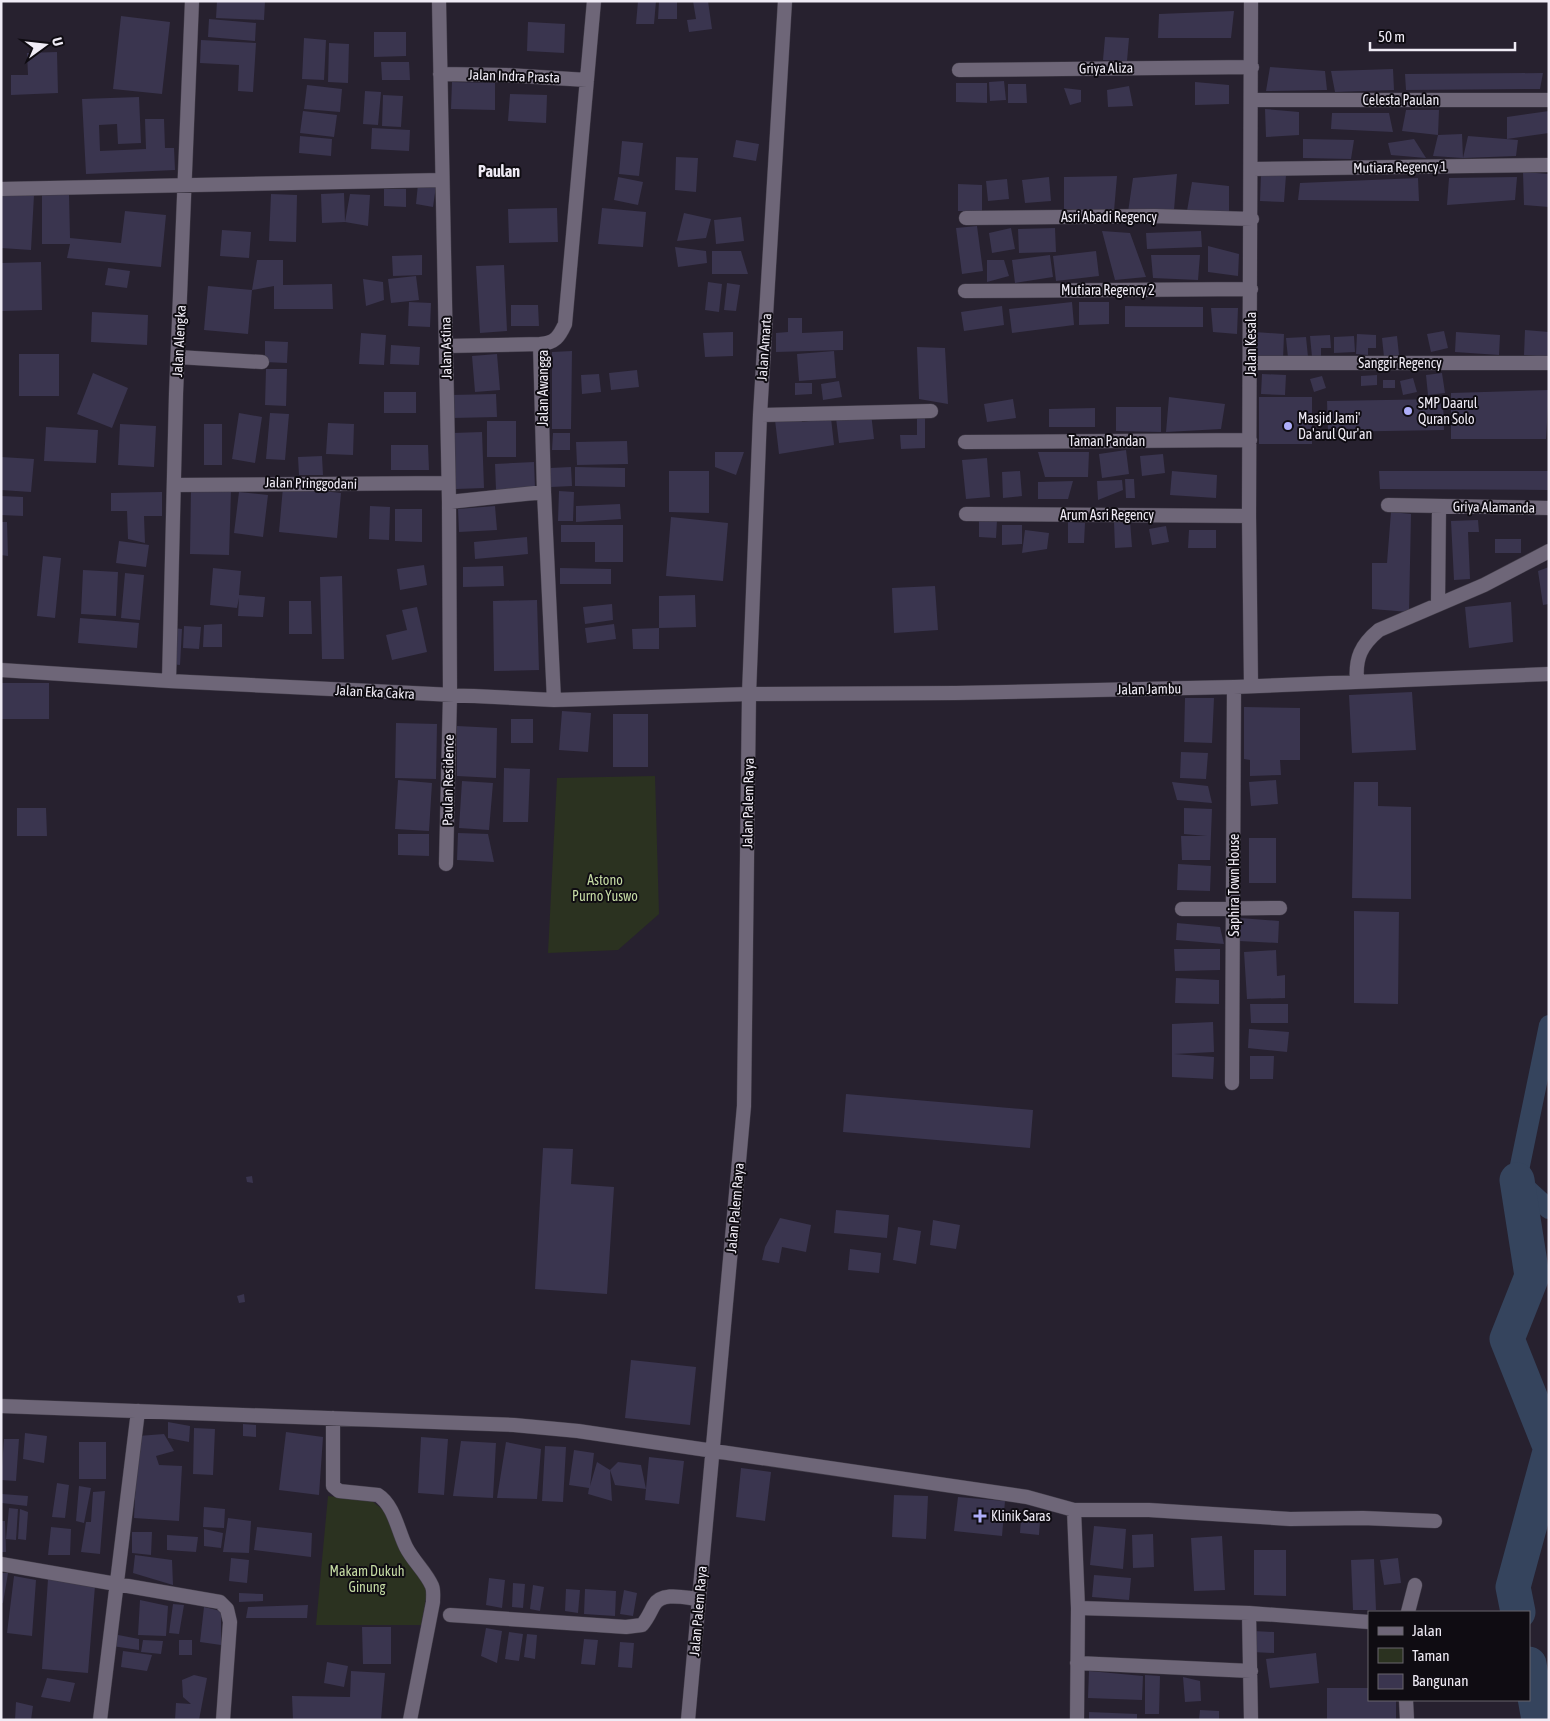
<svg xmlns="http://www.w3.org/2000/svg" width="1550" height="1721" viewBox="0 0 1550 1721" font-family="'Asap Condensed',sans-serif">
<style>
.green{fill:#2b3220}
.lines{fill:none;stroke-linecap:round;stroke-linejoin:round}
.canal{stroke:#35445d;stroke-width:20}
.river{stroke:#35445d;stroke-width:35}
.building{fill:#3a354f}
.minor-casing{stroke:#413c48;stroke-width:15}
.minor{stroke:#6e6678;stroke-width:14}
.poi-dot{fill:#aeaefa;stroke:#0f0c12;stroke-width:2}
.labels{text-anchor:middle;stroke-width:4;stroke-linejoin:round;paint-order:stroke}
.street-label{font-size:14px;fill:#efebf5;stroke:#0f0c12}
.poi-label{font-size:14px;fill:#efebf5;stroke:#0f0c12;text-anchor:start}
.park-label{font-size:14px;fill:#c4daa3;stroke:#0f0c12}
.quarter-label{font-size:16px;font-weight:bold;fill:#efebf5;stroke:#0f0c12}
</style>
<rect width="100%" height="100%" fill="#27212f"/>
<path class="green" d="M655 776 659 914 618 950 548 953 557 778Z
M328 1496 372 1501 383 1510 412 1567 422 1579 427 1593 421 1625H316Z"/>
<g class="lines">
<path class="canal" d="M1549 1025 1517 1180 1549 1209"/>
<path class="river" d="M1517 1180 1532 1276 1507 1339 1549 1444
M1518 1612 1513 1587 1549 1455
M1529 1664 1539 1720"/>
</g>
<path class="building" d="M217 1H265L264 20 216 18Z
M638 1H656L654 24H636Z
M659 1H677V19H658Z
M693 1H708L712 29 689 32 687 20 696 19Z
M1234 11 1231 38H1158L1159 14Z
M121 16 170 22 162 94 113 89Z
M209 19 256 23 255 41 208 37Z
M528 22 565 24 564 53 527 51Z
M374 32H406V56L374 57Z
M1105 37 1129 38 1127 61 1103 60Z
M304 38 326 40 324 80 302 79Z
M201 40 256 43 253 92 238 91 239 65 200 63Z
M329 43 349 44 348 83 328 82Z
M57 52 58 93 11 95V75H28L27 53Z
M381 62H409L410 80H382Z
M1270 67 1325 71 1327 90 1266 91Z
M1393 69 1394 90 1335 92 1331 71Z
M1543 73 1540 89 1406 90 1405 74Z
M1004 81 1006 100 990 101 989 82Z
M452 82 495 83V110L451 109Z
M1195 82 1229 85V104L1195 105Z
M956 83H987V103L956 102Z
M1008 84H1026L1027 103H1008Z
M307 85 342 89 340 112 304 109Z
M1129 86 1133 106 1108 107 1107 90Z
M1064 88 1081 90V102L1070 105Z
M365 91 381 92 378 125 363 124Z
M510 94 547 95 546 123 508 121Z
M383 95 403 96 401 127 382 126Z
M139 97 141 143 118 144 117 124 99 125 100 151 146 149 145 119H164L165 148H174L175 170 86 174 82 99Z
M1265 109 1299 112V135L1266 137Z
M1406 110H1439L1438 135 1462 134 1463 158 1468 136 1518 140 1516 156 1463 158 1433 156 1438 135 1402 131Z
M303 111 337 115 334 137 300 133Z
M1549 111V133L1507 139V117Z
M1332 113H1389L1393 132 1331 129Z
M372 128 410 130 409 151 371 149Z
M300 136 332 139 331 156 299 153Z
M1303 139 1354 140 1351 159 1303 158Z
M1414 139 1426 158 1391 155 1388 143Z
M736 140 759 144 756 161 733 157Z
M622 141 643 143 639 176 619 174Z
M676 157 698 158 696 192 675 190Z
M1523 172 1549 174V207L1524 205Z
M1177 174 1174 210 1128 212 1133 178Z
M1261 174 1286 175 1284 202 1260 201Z
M1117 176 1114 211 1064 209V177Z
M618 177 643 182 638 205 614 200Z
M1049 177 1051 201 1025 203 1022 180Z
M1517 177 1515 200 1447 205 1449 178Z
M1418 178 1419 201 1298 200 1300 183Z
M1007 179 1009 199 988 201 986 181Z
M1192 182 1229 186V212L1187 211Z
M418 184 436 186 433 207 416 204Z
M958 184 982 185V211H958Z
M384 189H406V207L384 206Z
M2 193 34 195 31 250 1 248Z
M344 193 345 222 350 194 370 195 368 226 345 222 322 223 321 194Z
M271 194 297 195 296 242 269 241Z
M42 195H69L70 238 121 243 125 211 166 215 161 267 67 258 70 244H42Z
M557 208 558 242 509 243 508 209Z
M602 208 646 212 643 247 598 244Z
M684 213 711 219 706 238 677 241Z
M741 217 744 241 716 244 714 220Z
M977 226 983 271 962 274 956 228Z
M1011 228 1015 249 992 253 989 233Z
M1055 228 1056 252 1019 253 1018 229Z
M222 230 251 232 249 258 220 256Z
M1102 231 1130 233 1146 277 1115 280Z
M1201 231 1202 247 1147 249 1146 233Z
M1208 246 1239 254 1238 276 1208 272Z
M675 247 706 251 707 263 678 267Z
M712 251H741L748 274H712Z
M1096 251 1099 276 1056 281 1053 256Z
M422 255V275L393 276 392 256Z
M1050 255 1053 277 1015 283 1012 260Z
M1151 255H1200L1198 280 1153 278Z
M257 260H283V285L332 284 333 309H274V286L252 290 248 334 204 330 208 286 252 290Z
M987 260H1004L1009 276 987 282Z
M41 262 42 310 1 311V263Z
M504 265 507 331 480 333 476 266Z
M108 268 130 271 127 288 105 285Z
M416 276 419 300 391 303 388 279Z
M363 279 383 282 384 300 366 306Z
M708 282 722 284 719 312 705 310Z
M727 283 740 285 736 311 724 310Z
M409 302 431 303 430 327 408 326Z
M1072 302 1074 325 1012 333 1009 309Z
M1079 302H1109V324L1079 325Z
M511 305H538L539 326H511Z
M1002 306 1004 325 964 331 961 312Z
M1125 306 1203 307V327H1125Z
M1211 308H1238L1237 334 1213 332Z
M92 312 148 315 147 345 91 342Z
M788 318H802V333L843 331V350L776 352V333L788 332Z
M1525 330 1549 332V357L1524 355Z
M1444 331 1448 348 1431 352 1427 334Z
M733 332V356L705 357 703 333Z
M1255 332 1284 334 1283 360 1254 358Z
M1456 332 1500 335 1499 355 1455 352Z
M361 333 386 335 384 365 359 364Z
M1357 334 1376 335V348H1368V355L1356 354Z
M1330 335 1331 348H1321V357H1312L1310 336Z
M1354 336 1355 352 1334 353V337Z
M1397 336 1399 355 1384 357 1382 338Z
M1306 337 1308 357 1288 358 1286 338Z
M265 341 288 342 287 363 265 362Z
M391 345 420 347 419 365 390 364Z
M917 347 945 348 948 404 919 399Z
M572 351 571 429H552V352Z
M834 351 836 378 799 381 797 354Z
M19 354H59V396H19Z
M497 354 500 390 475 392 472 356Z
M266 369H287L286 406 265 405Z
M637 370 639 387 611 390 609 373Z
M93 373 128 388 112 428 77 414Z
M1442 373 1445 393 1428 395 1426 375Z
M599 374 601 392 582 394 581 375Z
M1262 374 1286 375 1285 395 1261 394Z
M1377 375V385L1361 386V376Z
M1322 376 1326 388 1314 392 1310 379Z
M1413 378 1417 392 1403 395 1400 381Z
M1383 380H1395V388H1383Z
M839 381 842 397 823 400 821 384Z
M795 383H812V394L795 395Z
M1549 390 1546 439H1451V393Z
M384 392H416V413H384Z
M496 394 497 417 452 418 451 395Z
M1169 397 1225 404 1221 429 1166 432Z
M1259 397H1312V444H1259Z
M1013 399 1016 418 987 422 984 404Z
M1443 399 1444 430 1328 432 1327 401Z
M1116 407H1161V432L1116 431Z
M1095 408V427H1049V409Z
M239 413 262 417 255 463 232 459Z
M270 413 289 414 285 460 266 459Z
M871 413 874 439 839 443 836 418Z
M917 416H925V448L901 449 900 435H917Z
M801 417 802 422 831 418 834 445 779 454 775 420Z
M487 421H516V457H487Z
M328 423 354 424 353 455 326 454Z
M120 424 156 426 154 467 118 465Z
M204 424H222V465H204Z
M46 427 98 430 96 463 44 461Z
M482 432 484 488 456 489 453 433Z
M553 433H570V450H552Z
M627 441 628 464 577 465 576 442Z
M391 445H428L429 470H391Z
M1126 450 1129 474 1102 478 1099 454Z
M715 452H744L736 475 715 467Z
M1038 452H1089L1088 477H1045Z
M1163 454 1165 473 1142 476 1140 456Z
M322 456 323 475H299L298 457Z
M1 457 34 459 31 492 1 490Z
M987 458 990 497 966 499 962 460Z
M534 462 535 488 496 490 495 464Z
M571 467 572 486 551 487 550 468Z
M575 467 625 468V487L575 486Z
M669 471H709V513L669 512Z
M1020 471 1022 496 1003 498 1002 472Z
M1172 471 1217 475 1216 498 1170 495Z
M1379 471H1549V490L1380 489Z
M1125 479H1134L1135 498H1126Z
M1122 480 1123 490 1098 500 1097 481Z
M1073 481 1068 499H1038V482Z
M283 487 341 493 337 538 279 532Z
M191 489 231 490 229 555 190 554Z
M559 491 574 492 573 521H558Z
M162 492V516H144L145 543 128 539 127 511H111V493Z
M239 492 268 495 263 537 234 533Z
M1 496 23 497V516L1 515Z
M620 504 621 519 576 522V506Z
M370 506 390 507 389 540 369 539Z
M495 506 497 530 459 532 458 509Z
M395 509H422V542L395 541Z
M1391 512 1411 514 1409 612 1372 609V563H1387Z
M671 517 728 523 723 581 666 576Z
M979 520H997L996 538 979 537Z
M1478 520 1479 532H1468L1470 579 1454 580 1451 521Z
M1130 521 1132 547 1115 548 1114 522Z
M1 522H7L8 556 1 555Z
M1068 522 1085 523 1084 543H1068Z
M561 525H623V562H595V542H561Z
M1002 525H1022V544L1002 545Z
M1166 526 1169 542 1152 545 1149 529Z
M1025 530 1049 533 1047 549 1022 553Z
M1189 530H1216V548H1188Z
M527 537 528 554 475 559 474 542Z
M1495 539H1521V553H1495Z
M119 541 149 545 146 567 116 563Z
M43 556 61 558 55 618 37 616Z
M424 565 427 585 400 590 397 569Z
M503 566 504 586 463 587V567Z
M1549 567V604L1543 605 1538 571Z
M213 568 241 571 239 595 265 597 263 617 238 616 239 598 237 608 210 605Z
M560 568 611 569V584H560Z
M83 570 118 572 116 616 81 614Z
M125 573 144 575 140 620 121 618Z
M342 576 344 659H322L320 577Z
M935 586 938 630 894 633 892 588Z
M695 595 696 627 659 628V596Z
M537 600 539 670 494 671 493 601Z
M289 601H311L312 634H289Z
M1511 602 1513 642 1469 648 1465 607Z
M612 604 613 620 585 624 583 607Z
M417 607 427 652 392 660 386 635 407 630 402 610Z
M80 618 139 623 137 648 78 643Z
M222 624V647H203L204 625Z
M614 624 616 639 587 643 585 628Z
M184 626 201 627 199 649 183 648Z
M173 628 182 629 180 665 171 664Z
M659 628V649H633L632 629Z
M1 683H49V719H1Z
M1412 692 1416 750 1352 753 1349 695Z
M1185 698H1214L1212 743 1184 742Z
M1244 707 1300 708V760H1280L1281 775 1250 776V760L1244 759Z
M562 711 591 713 588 752 559 750Z
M613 714H648V767H613Z
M511 719H533V743H511Z
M396 723 437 724 436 779 395 778Z
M457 726 497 728 496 778 457 776Z
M1181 752 1208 753 1206 779 1180 778Z
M504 768 530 769 528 822H503Z
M398 780 432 783 429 831 395 829Z
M1276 780 1278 804 1251 806 1249 782Z
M462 781 493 783 489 830 459 828Z
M1172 782 1208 786 1212 803 1177 800Z
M1354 782H1378V806L1411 807V899L1352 898Z
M17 808H46L47 836H17Z
M1184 808 1212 809 1210 860H1182L1181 836H1207L1184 834Z
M458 833 488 834 494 862 457 860Z
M398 834H429V856L398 855Z
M1249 838H1276V883H1249Z
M1178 864 1211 866 1210 891 1177 890Z
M1354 911 1399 912 1398 1004 1354 1003Z
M1240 918 1279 921 1278 943 1239 941Z
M1177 923 1220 927 1224 944 1176 940Z
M1174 949H1220V970L1175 971Z
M1276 950 1277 976 1285 975V998L1247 999 1244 952Z
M1176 978 1219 980V1004L1175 1003Z
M1250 1004H1288V1023H1251Z
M1213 1022 1214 1052 1174 1054 1214 1057 1213 1079 1172 1077V1024Z
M1249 1029 1289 1032 1287 1052 1248 1048Z
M1250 1056H1274L1273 1079H1250Z
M846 1094 1033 1110 1030 1148 843 1132Z
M543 1148 573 1149 571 1184 614 1187 607 1294 535 1289Z
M252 1176 253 1183 247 1182 246 1177Z
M836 1210 889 1215 887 1238 834 1233Z
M780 1218 811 1225 806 1252 782 1247 779 1263 762 1260 765 1247Z
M933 1220 960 1225 956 1249 930 1245Z
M898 1227 921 1231 916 1264 893 1260Z
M850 1249 881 1253 879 1273 848 1270Z
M244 1294 245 1302 239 1303 237 1296Z
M631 1360 696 1367 690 1425 625 1418Z
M168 1422 190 1426 189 1442 168 1438Z
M243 1424 256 1425V1437L243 1436Z
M194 1428 215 1429 213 1475 193 1474Z
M286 1432 323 1437 319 1495 279 1490Z
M25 1433 47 1436 44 1463 23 1459Z
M164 1434 174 1451 156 1456 159 1465 182 1466 179 1521 134 1518 138 1436Z
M421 1437 448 1439 444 1495 418 1493Z
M4 1439H19L16 1481 1 1480Z
M461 1441 496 1443 493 1498 453 1496Z
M79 1442H106V1479H79Z
M506 1442 541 1449 537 1499 497 1498Z
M545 1446 566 1447 563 1502 542 1501Z
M574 1450 594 1453 590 1486 597 1462 610 1470 612 1501 588 1494 589 1488 569 1485Z
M649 1457 684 1461 679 1504 645 1500 646 1489 615 1485 610 1470 618 1462 641 1465 646 1489Z
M741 1468 771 1472 765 1521 736 1517Z
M57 1483 69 1485 65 1518 52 1517Z
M79 1486 91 1488 84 1523 76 1521Z
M105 1491 100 1554 81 1552 86 1522H91L93 1492Z
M2 1494 28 1496 27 1506 2 1503Z
M894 1495 928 1496 926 1539 892 1537Z
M958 1497 1005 1501 1002 1536 954 1531Z
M204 1507 225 1509 224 1528 203 1527Z
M9 1508 18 1509 16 1540 6 1539Z
M20 1509 28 1512 26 1540 18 1539Z
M228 1518 251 1521 249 1553 223 1552Z
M1021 1519 1040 1521 1039 1535 1020 1533Z
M1 1521H5L6 1552H1Z
M1094 1526 1126 1529 1123 1569 1090 1565Z
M51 1527 71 1529 70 1555H48Z
M257 1527 312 1533 311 1557 254 1550Z
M204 1529 223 1533 221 1548 204 1546Z
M132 1532H152L151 1555 132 1553Z
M1153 1534 1154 1567 1133 1568 1132 1535Z
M167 1535 198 1537 196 1552 167 1550Z
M1222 1536 1225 1590 1194 1591 1191 1538Z
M1254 1550H1286V1596L1254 1595Z
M135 1555 172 1560 173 1585 133 1573Z
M231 1558 249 1560 247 1583 229 1581Z
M1398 1558 1401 1583 1384 1585 1380 1560Z
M1374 1559 1376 1610H1353L1351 1560Z
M1 1573H8L3 1603H1Z
M1094 1575 1131 1578 1129 1600 1092 1597Z
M14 1576 36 1580 32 1636 7 1633Z
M489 1578 505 1580 502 1608 486 1605Z
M48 1579 95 1586 88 1673 42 1669Z
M513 1583 525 1584 523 1608 512 1607Z
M533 1585 544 1587 540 1611 530 1609Z
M566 1589 580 1590 578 1613 565 1611Z
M585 1589 616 1591 615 1616 584 1614Z
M624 1590 637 1593 633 1616 620 1614Z
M239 1593 263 1594V1601L239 1602Z
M140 1600 168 1606 166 1636 138 1635Z
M173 1604 184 1605 179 1634 169 1633Z
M308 1605 307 1618H246L248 1607Z
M204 1607 221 1611V1645L200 1642Z
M362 1627H391V1664H363Z
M486 1628 502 1631 497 1663 481 1656Z
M1253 1631 1274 1632V1653L1252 1652Z
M509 1632 523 1634 519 1661 505 1659Z
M113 1634 139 1639V1650L112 1646Z
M527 1634 537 1635 535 1659 524 1657Z
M584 1639 598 1640 595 1665 581 1664Z
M143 1640 163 1641 161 1654 141 1652Z
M179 1640H192V1655H179Z
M620 1642 634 1643 632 1668 618 1667Z
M123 1651 152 1655 147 1671 121 1667Z
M1316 1653 1319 1683 1270 1688 1266 1659Z
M327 1662 348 1666 344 1687 324 1683Z
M351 1671 385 1673 381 1720H293L292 1696 350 1697Z
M1089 1671 1143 1676 1142 1700 1088 1698Z
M194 1675 207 1678 199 1720H175L176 1703 191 1704 183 1697 182 1680Z
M1145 1675 1160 1676 1159 1714H1145Z
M1183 1677 1200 1681 1201 1701 1185 1702Z
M47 1678 75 1683 70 1702 41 1697Z
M1327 1688H1369V1700H1396V1720H1327Z
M16 1702 33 1706 31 1720H15Z
M1200 1710 1219 1711V1720H1199Z
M1089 1712 1137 1714V1720H1089Z"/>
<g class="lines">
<g class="minor-casing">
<path id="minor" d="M439 1 449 502 450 695 446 864
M959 70 1252 67
M440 74 506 75 587 80
M1252 100H1549
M1252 169 1549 165
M1 189 442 180
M966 218 1154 216 1252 219
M965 291 1251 289
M446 346 540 344
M178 357 262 362
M1251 363H1549
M760 415 931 411
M965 442 1250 440
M174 485 448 483
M449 502 544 492
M1388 505 1549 508
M966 514 1249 516
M1438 604 1439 506
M1 670 169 681 554 700 749 694 956 693 1234 687 1549 674
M169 681 176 394 192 1
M1357 681C1355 658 1361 645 1379 630L1484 585 1549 551
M1251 686 1249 516 1251 1
M554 700 544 492 540 344C555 343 559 337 565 324L594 1
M1182 909 1280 908
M1232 1083 1234 687
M1 1406 514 1425 578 1431 1027 1497 1074 1510 1078 1608 1077 1720
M333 1418V1486L339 1491 378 1495C394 1505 398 1531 406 1547 413 1561 426 1572 432 1586 434 1591 433 1596 433 1602L410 1720
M1074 1510H1149L1290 1519 1363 1518 1435 1521
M1 1564 220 1602 227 1609 230 1622 223 1720
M1078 1608 1249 1613 1369 1622
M1408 1612 1415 1585
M1249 1613 1251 1720
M450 1615 626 1627 642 1625C648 1618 650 1612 654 1605 662 1591 686 1598 699 1599
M1077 1663 1251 1671
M1406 1700 1407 1720
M100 1720 138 1411
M688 1720 744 1106 749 694 760 415 785 1"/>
</g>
<use href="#minor" class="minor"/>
</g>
<g class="poi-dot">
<circle cx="1408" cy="411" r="5"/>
<circle cx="1288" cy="426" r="5"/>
<path d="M977.5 1508.5h5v5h5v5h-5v5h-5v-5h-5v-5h5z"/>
</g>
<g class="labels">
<g class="street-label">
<text transform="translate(1106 68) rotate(-1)" y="5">Griya Aliza</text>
<text transform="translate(514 76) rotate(2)" y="5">Jalan Indra Prasta</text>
<text x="1401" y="105">Celesta Paulan</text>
<text transform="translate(1400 167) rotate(-1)" y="5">Mutiara Regency 1</text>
<text x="1109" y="222">Asri Abadi Regency</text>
<text x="1108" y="295">Mutiara Regency 2</text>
<text transform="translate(179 341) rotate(-87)" y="5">Jalan Alengka</text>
<text transform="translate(1251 344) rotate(-90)" y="5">Jalan Kesala</text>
<text transform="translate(764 347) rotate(-86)" y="5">Jalan Amarta</text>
<text transform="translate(446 348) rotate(-91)" y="5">Jalan Astina</text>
<text x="1400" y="368">Sanggir Regency</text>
<text transform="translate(543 388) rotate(-90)" y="5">Jalan Awangga</text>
<text x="1107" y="446">Taman Pandan</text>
<text transform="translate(311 483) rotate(1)" y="5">Jalan Pringgodani</text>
<text transform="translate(1494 507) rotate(1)" y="5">Griya Alamanda</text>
<text x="1107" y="520">Arum Asri Regency</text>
<text transform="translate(1149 689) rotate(-1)" y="5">Jalan Jambu</text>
<text transform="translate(375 692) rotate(3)" y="5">Jalan Eka Cakra</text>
<text transform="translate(448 780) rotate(-89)" y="5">Paulan Residence</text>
<text transform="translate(748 803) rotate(-89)" y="5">Jalan Palem Raya</text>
<text transform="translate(1234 885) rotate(-90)" y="5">Saphira Town House</text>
<text transform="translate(735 1208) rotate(-85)" y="5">Jalan Palem Raya</text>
<text transform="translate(698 1611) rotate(-85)" y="5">Jalan Palem Raya</text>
</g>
<g class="poi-label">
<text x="1418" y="408">SMP Daarul<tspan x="1418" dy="16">Quran Solo</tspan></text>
<text x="1298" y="423">Masjid Jami'<tspan x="1298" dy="16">Da'arul Qur'an</tspan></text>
<text x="991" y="1521">Klinik Saras</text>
</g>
<g class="park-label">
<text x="605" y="885">Astono<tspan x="605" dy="16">Purno Yuswo</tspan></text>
<text x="367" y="1576">Makam Dukuh<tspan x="367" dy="16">Ginung</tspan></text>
</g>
<g class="quarter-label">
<text x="499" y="177">Paulan</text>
</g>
</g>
<rect width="1550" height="1721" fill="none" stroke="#efebf5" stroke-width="5"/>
<rect x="1368" y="1611" width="162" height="90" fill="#0f0c12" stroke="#69656d"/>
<rect x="1378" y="1627" width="25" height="8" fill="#6e6678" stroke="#69656d"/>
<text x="1412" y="1636" font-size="15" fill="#efebf5">Jalan</text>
<rect x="1378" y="1648" width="25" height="15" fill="#2b3220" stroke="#69656d"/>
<text x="1412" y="1661" font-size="15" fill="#efebf5">Taman</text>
<rect x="1378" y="1674" width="25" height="15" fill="#3a354f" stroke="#69656d"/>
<text x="1412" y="1686" font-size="15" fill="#efebf5">Bangunan</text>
<g transform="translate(45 45) rotate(75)" stroke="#0f0c12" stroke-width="4" paint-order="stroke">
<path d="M0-4L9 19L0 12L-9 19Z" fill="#efebf5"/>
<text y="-8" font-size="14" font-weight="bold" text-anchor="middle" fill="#efebf5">U</text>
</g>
<path d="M1370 42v8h145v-8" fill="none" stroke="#efebf5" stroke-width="2.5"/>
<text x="1378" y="42" font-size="15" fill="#efebf5" stroke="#0f0c12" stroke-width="4" paint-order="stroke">50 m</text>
</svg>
